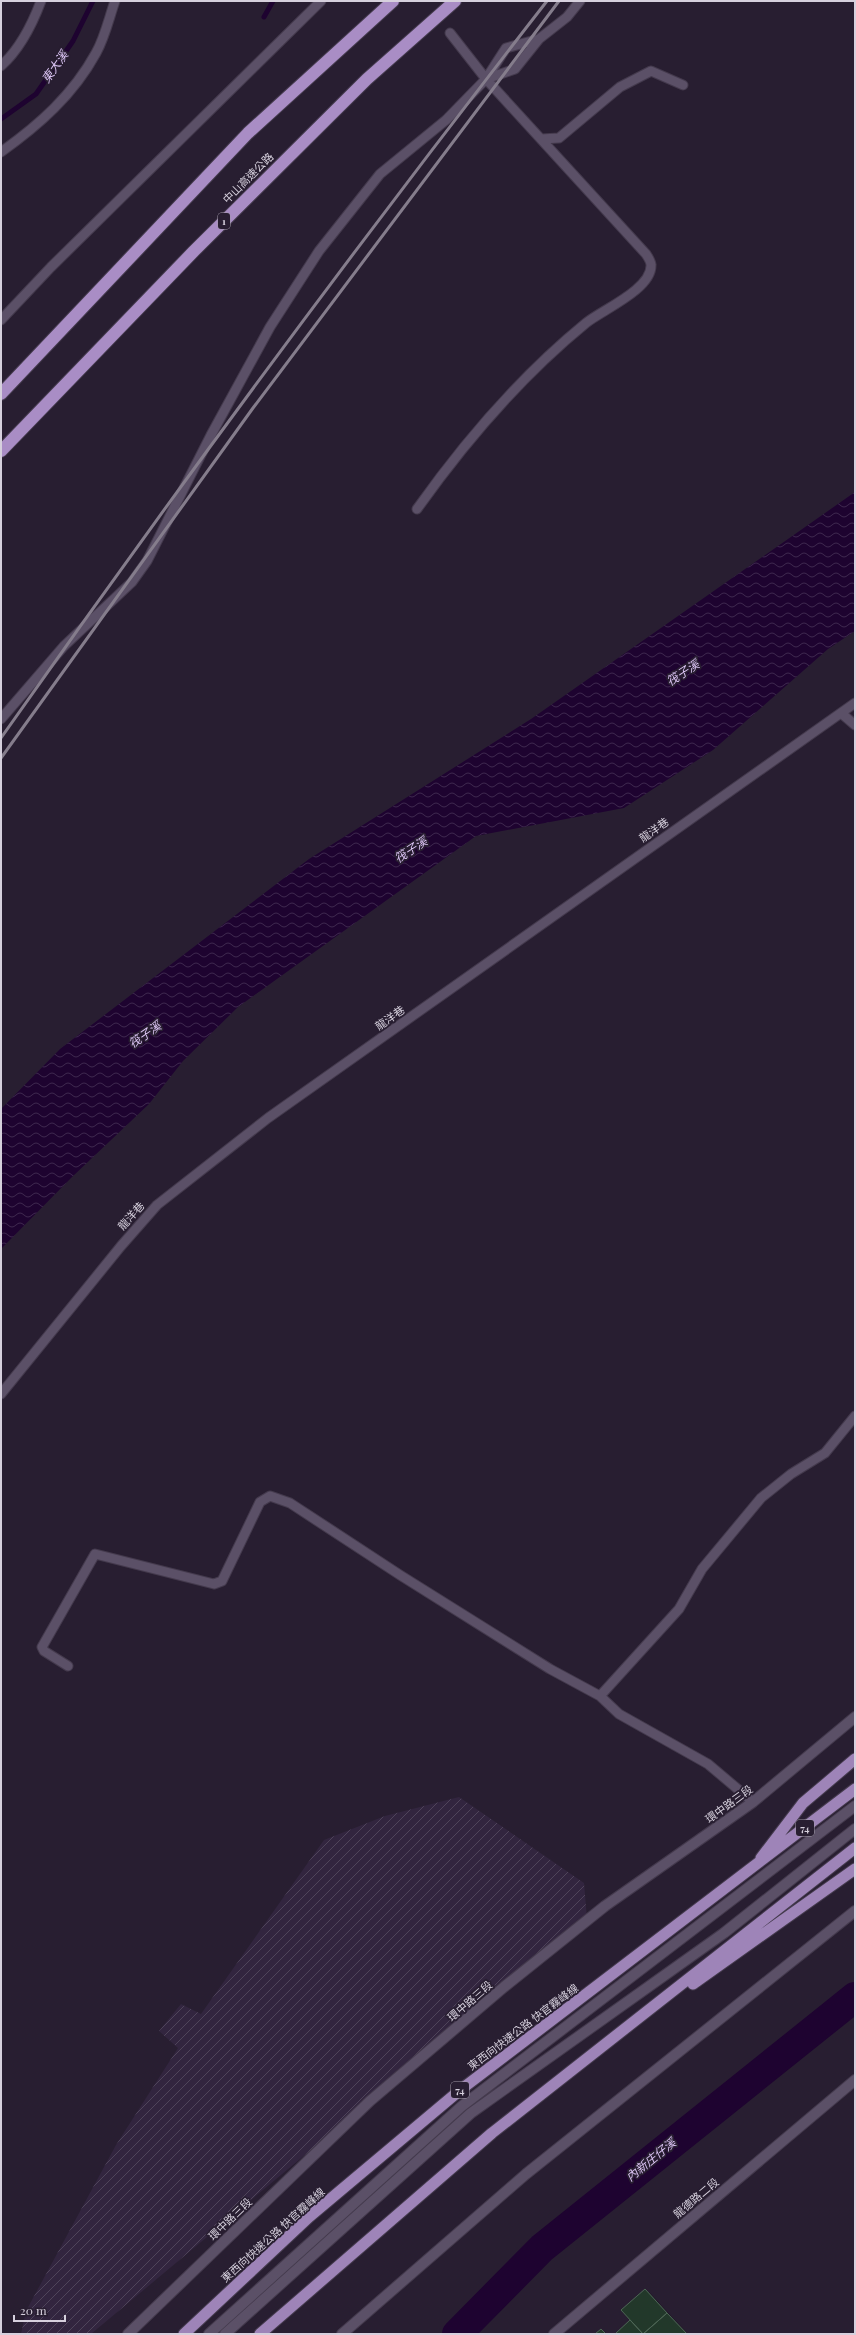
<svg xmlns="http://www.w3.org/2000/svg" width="856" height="2335" viewBox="0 0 856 2335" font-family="'Playfair Display','Noto Sans TC',serif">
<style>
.industrial{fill:url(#industrial-furrows)}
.water{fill:url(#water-waves)}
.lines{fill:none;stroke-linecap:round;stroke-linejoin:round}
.stream{stroke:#1e0330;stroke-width:5}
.river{stroke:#1e0330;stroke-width:30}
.building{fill:#22392b;stroke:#4d6555;filter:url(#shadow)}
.service-casing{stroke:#443a4d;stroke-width:11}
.minor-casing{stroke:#443a4d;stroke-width:12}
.tertiary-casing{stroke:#443a4d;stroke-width:12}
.trunk-casing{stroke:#443a4d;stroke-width:13}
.motorway-casing{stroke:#443a4d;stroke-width:14}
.service{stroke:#5b5067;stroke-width:9}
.minor{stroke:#5b5067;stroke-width:10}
.tertiary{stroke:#5b5067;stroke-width:10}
.trunk{stroke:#9e84b8;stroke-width:11}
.motorway{stroke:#a98dc5;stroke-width:12}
.rail{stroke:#857d8c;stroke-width:3}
.labels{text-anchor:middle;stroke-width:3.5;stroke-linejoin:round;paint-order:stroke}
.shield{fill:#281e31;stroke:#a29ba9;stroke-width:1}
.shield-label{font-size:10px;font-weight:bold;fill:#d6d0dd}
.street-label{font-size:11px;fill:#d6d0dd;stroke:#281e31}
.water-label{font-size:12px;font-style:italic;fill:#dcc5f5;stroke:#281e31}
</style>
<defs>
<pattern id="industrial-furrows" width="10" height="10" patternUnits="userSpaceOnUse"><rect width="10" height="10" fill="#32253f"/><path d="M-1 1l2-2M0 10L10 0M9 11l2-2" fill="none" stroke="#4f445a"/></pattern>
<pattern id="water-waves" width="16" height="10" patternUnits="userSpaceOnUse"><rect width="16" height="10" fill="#1e0330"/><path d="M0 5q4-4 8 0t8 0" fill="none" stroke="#3e274e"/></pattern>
<filter id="shadow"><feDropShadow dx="3.5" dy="3.5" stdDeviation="0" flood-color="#0009"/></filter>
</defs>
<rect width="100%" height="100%" fill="#281e31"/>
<path class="industrial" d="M459 1797 584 1883 587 1919 91 2334H21L26 2311 116 2145 178 2048 159 2031 181 2004 201 2014 324 1840 385 1816Z"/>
<path class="water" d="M855 492V631L828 649 713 750 624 808 476 836 238 1007 183 1061 149 1104 72 1177 1 1249V1109L60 1049 309 859 531 719Z"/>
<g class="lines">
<path class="stream" d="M264 17 273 1
M1 119 36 94 73 41 93 1"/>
<path class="river" d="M457 2334 542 2248 855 1997"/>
</g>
<path class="building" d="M645 2289 667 2313 643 2334 621 2310Z
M667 2313 687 2334H643Z
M630 2320 643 2334H615Z
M601 2329 606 2334H595Z"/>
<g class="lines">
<g class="service-casing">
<path id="service" d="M450 33 486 79
M1 66C20 49 32 25 41 1
M541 139 559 138 620 87 651 71 683 85
M1 152C39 125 73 95 96 53 105 37 109 18 115 1
M1 320 51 267 321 1
M417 509C466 440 520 377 586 323 602 310 652 289 651 265 651 262 648 257 646 254L486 79 506 48 539 39 567 17 580 1
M841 713 855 725
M1 719 64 646 132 582 147 561 211 435 270 327 319 251 380 174 446 120 486 79 515 69 539 39
M1 1394 121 1246 157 1205 268 1118 855 703
M68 1666 44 1651 42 1647 95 1554 214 1584 222 1581 260 1502 270 1496 290 1503 400 1575 550 1669 600 1696 619 1714 708 1764 753 1802
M600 1696 679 1609 702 1569 761 1498 791 1474 825 1453 855 1416"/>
</g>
<g class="minor-casing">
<path id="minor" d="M554 2334 855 2080"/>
</g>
<g class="tertiary-casing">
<path id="tertiary" d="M128 2334 370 2101 504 1987 605 1906 753 1802 855 1717
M209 2334 462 2106 855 1806
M225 2334 471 2113 724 1933 855 1829
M342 2334 526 2174 855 1911"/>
</g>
<g class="trunk-casing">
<path id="trunk" d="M761 1858 803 1803 855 1759
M693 1984 855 1869
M184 2334 309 2217 459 2091 855 1789
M260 2334 492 2133 855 1848"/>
</g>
<g class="motorway-casing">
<path id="motorway" d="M1 394 248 133 393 1
M1 451 193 252 367 79 455 1"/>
</g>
<use href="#service" class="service"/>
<use href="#minor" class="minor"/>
<use href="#tertiary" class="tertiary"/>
<use href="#trunk" class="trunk"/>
<use href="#motorway" class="motorway"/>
<path class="rail" d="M1 738C177 488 359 242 547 1
M1 758 253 408 559 1"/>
</g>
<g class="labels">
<g class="shield">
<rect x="218" y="213" width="12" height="16" rx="3"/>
<rect x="796" y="1820" width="18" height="16" rx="3"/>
<rect x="451" y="2082" width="18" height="16" rx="3"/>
</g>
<g class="shield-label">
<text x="224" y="225">1</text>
<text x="805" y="1832">74</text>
<text x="460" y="2094">74</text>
</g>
<g class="street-label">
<text transform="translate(248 178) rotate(-45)" y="4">中山高速公路</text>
<text transform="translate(654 830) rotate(-35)" y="4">龍洋巷</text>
<text transform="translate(390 1018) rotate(-35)" y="4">龍洋巷</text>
<text transform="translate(131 1216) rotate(-48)" y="4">龍洋巷</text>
<text transform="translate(729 1804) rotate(-36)" y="4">環中路三段</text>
<text transform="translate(470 2001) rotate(-41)" y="4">環中路三段</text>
<text transform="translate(523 2027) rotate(-37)" y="4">東西向快速公路 快官霧峰線</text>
<text transform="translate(696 2198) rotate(-40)" y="4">龍德路二段</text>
<text transform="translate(230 2219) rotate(-44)" y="4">環中路三段</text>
<text transform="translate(273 2235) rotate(-42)" y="4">東西向快速公路 快官霧峰線</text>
</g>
<g class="water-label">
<text transform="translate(55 67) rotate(-55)" y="4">東大溪</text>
<text transform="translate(683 673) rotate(-33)" y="4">筏子溪</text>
<text transform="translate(411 850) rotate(-33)" y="4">筏子溪</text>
<text transform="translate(145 1035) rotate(-35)" y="4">筏子溪</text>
<text transform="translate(651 2160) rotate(-39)" y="4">內新庄仔溪</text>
</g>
</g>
<rect width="856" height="2335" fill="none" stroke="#d6d0dd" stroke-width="4"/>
<path d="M14 2315v6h51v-6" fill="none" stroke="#d6d0dd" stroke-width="2"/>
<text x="20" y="2315" font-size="12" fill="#d6d0dd" stroke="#281e31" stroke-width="3" paint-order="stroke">20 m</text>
</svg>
